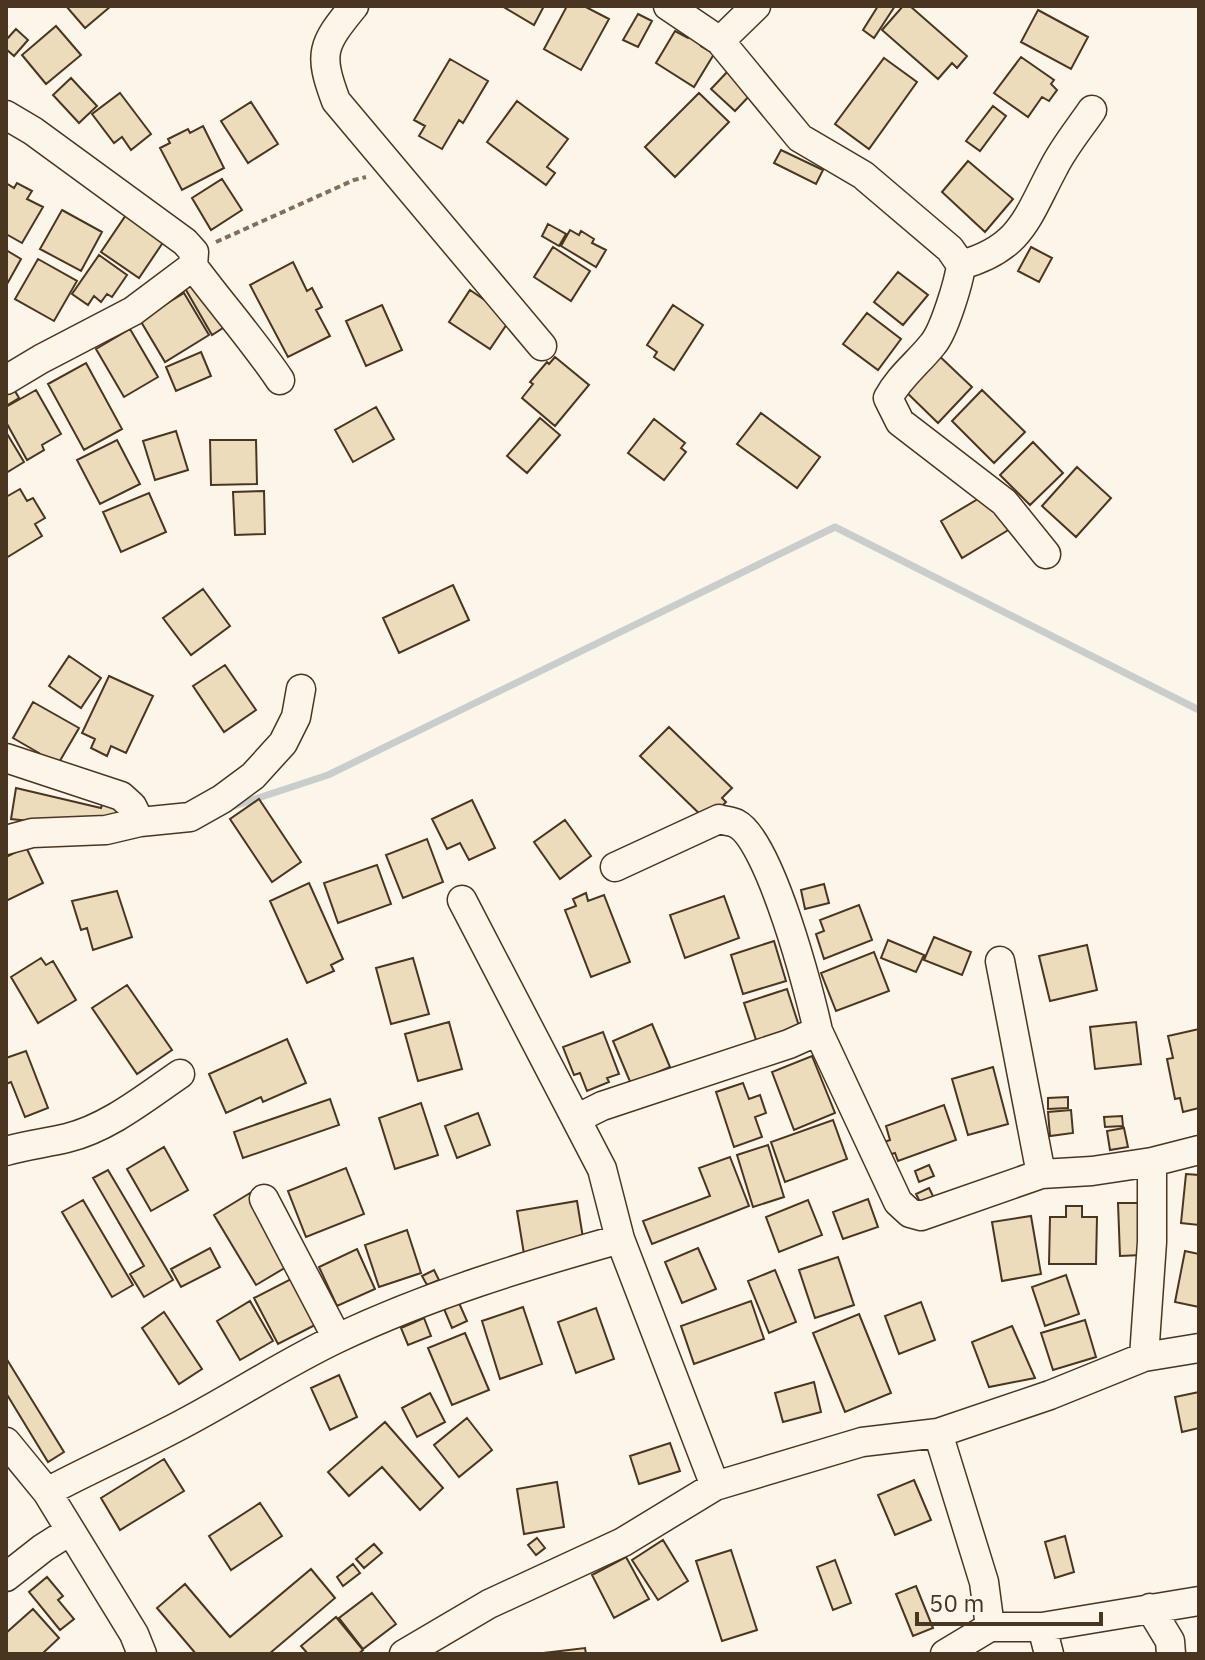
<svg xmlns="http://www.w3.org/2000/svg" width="1205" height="1660" viewBox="0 0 1205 1660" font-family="'IBM Plex Sans',sans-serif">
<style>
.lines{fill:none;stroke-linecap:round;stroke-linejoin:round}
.stream{stroke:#c9cecd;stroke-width:7}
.building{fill:#ecdcbc;stroke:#4a3520;stroke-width:2}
.minor-casing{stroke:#4a3520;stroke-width:31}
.path{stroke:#7f6f5c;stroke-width:4;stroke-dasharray:6 4;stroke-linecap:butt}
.minor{stroke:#fbf6e9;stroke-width:28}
</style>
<rect width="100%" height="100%" fill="#fbf6e9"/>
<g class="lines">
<path class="stream" d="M231 807 328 775 835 527 1199 710"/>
</g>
<path class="building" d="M66 6H111L85 28Z
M502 6H544L534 25Z
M567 6H584L609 19 581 70 544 49Z
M878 6H895L874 38 863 30Z
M903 6H910L967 56 957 68 952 63 938 79 882 30Z
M1038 10 1088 37 1071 69 1021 42Z
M638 14 652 21 638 47 623 40Z
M56 26 81 55 46 84 22 55Z
M16 29 28 40 14 56 6 49V40Z
M675 31 688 38 692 32 704 39 701 46 714 54 694 87 656 63Z
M1021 57 1054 80 1051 84 1057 90 1049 101 1042 97 1028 117 994 93Z
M884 58 917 82 869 149 835 124Z
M450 59 488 81 463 123 459 120 442 149 419 136 425 126 414 120Z
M729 70 753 92 735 111 711 89Z
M71 78 97 106 79 123 53 95Z
M120 93 151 134 131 150 122 137 114 143 92 114Z
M699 93 729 122 675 177 645 147Z
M517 101 568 139 547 167 555 173 546 185 487 142Z
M251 102 278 144 248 163 221 121Z
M993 106 1006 116 980 151 966 141Z
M203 126 224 168 182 190 160 148 170 143 168 139 188 129 190 133Z
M781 150 823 170 816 184 774 163Z
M968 161 1013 199 985 232 942 192Z
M222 179 242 210 211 230 192 198Z
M6 183 14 188 17 183 32 191 27 199 43 207 22 243 6 234Z
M62 210 102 232 81 271 40 249Z
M128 212 166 238 139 278 101 252Z
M548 224 566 234 559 246 542 236Z
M570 230 579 235 581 231 594 239 592 243 606 250 596 267 561 246Z
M553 247 590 271 571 301 534 277Z
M1031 247 1052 258 1039 282 1018 271Z
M6 250 21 259 6 286Z
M99 255 127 275 112 297 107 294 101 302 94 296 88 305 72 294Z
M38 259 77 281 54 321 15 299Z
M293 262 307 291 312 288 322 307 316 310 330 336 288 357 250 285Z
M898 272 928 295 903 325 874 302Z
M196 275 226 326 212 335 182 283Z
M470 290 511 318 490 349 449 322Z
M184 293 209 335 165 362 140 320Z
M382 305 402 350 366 366 346 321Z
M673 305 703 325 674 370 654 357 657 352 647 345Z
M867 313 901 339 878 370 843 344Z
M130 329 158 377 124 397 96 349Z
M934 351 972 387 938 423 900 386Z
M201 352 211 376 176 391 166 367Z
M555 357 589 385 555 426 522 398 533 384 530 382 547 362 549 364Z
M86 363 122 429 84 450 48 384Z
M8 379 19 398 6 406V380Z
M36 390 61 434 42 445 44 450 27 460 6 422V407Z
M982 390 1025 432 994 463 952 421Z
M376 407 394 439 353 462 335 430Z
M761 413 820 457 797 488 737 444Z
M540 418 560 435 527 473 507 456Z
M654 419 685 443 681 448 686 452 664 480 628 453Z
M176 431 188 470 155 480 143 441Z
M6 432 24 462 6 473Z
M117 440 140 484 100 504 77 460Z
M210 440H256L257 484 211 485Z
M1033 442 1063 473 1030 505 1000 475Z
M1077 467 1111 498 1076 537 1042 506Z
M20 489 27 501 33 498 45 518 35 524 42 536 6 558V497Z
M264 491 265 534 235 535 233 492Z
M149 493 166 532 121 552 103 512Z
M988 493 1010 529 962 558 941 521Z
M453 585 469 620 399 653 383 618Z
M203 589 230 626 191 655 163 618Z
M69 656 101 678 81 708 49 686Z
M225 665 256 710 224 732 193 686Z
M109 676 153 696 126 753 111 746 107 756 91 748 95 739 82 733Z
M33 702 79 728 54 771 35 760 39 753 13 738Z
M669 727 732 788 722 798 726 802 707 821 640 756Z
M16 788 101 808 103 802 124 807 119 824 105 829 11 819Z
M259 799 301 862 272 882 230 819Z
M472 800 495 848 469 860 460 843 447 849 432 819Z
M565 820 591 856 560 879 534 842Z
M427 839 443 882 403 898 386 855Z
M26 847 43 883 6 901V857Z
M377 865 391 904 338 923 324 883Z
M309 883 343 959 331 965 334 971 307 983 270 901Z
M824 884 829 903 805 909 801 890Z
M117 891 132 937 93 950 87 928 81 930 72 901Z
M586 893 588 901 604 895 630 962 591 977 565 910 576 906 573 899Z
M724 896 739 938 685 958 670 915Z
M859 905 872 940 824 959 816 934 824 931 820 920Z
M934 937 971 952 962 975 924 960Z
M888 940 924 955 916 972 881 958Z
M774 941 786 981 743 994 731 955Z
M1087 945 1097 990 1050 1001 1039 956Z
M874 952 889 991 836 1011 821 973Z
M41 958 46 965 53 961 76 1000 38 1023 11 977Z
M413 958 429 1014 391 1024 376 968Z
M127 985 172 1050 137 1074 92 1008Z
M787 989 800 1029 757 1043 744 1003Z
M449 1022 462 1069 418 1081 405 1034Z
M1136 1022 1141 1064 1095 1069 1090 1027Z
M652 1024 670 1067 631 1084 613 1041Z
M1199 1029V1108L1183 1112 1180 1098 1175 1099 1167 1059 1173 1058 1168 1036Z
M603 1032 619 1074 607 1078 609 1082 587 1091 580 1073 574 1075 563 1047Z
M287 1039 306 1083 263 1102 261 1097 226 1113 209 1074Z
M26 1051 48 1108 25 1117 11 1082 6 1084V1058Z
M812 1056 835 1113 794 1130 772 1072Z
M993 1067 1008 1124 968 1135 952 1079Z
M743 1083 749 1099 760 1095 766 1113 755 1117 762 1137 734 1147 716 1092Z
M1068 1097V1108L1048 1109V1098Z
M330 1099 339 1125 243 1158 234 1132Z
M421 1103 438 1155 395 1169 379 1118Z
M944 1105 956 1140 898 1161 895 1153 888 1155 884 1142 890 1140 886 1126Z
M1071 1110 1073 1133 1050 1136 1048 1112Z
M478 1113 490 1145 457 1158 445 1126Z
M1122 1116 1123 1126 1105 1127 1104 1117Z
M833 1120 847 1159 785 1182 771 1142Z
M1124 1128 1128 1147 1110 1150 1107 1131Z
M768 1145 784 1197 753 1207 737 1155Z
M164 1147 188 1190 151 1211 127 1169Z
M730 1157 749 1206 652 1244 643 1221 710 1196 699 1168Z
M929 1165 934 1176 919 1182 915 1171Z
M346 1168 364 1214 306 1237 288 1191Z
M108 1170 173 1280 144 1297 130 1274 144 1266 93 1178Z
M1186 1174 1199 1175V1225L1181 1223Z
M929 1188 935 1200 922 1206 916 1194Z
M250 1193 293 1263 256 1285 214 1215Z
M868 1199 878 1227 843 1239 833 1212Z
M83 1200 133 1285 112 1297 62 1212Z
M808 1200 822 1235 779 1252 766 1217Z
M577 1201 584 1244 524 1254 517 1211Z
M1118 1203H1141L1142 1255 1120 1256Z
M1066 1206H1082V1217H1097L1096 1264H1049L1050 1217H1066Z
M1031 1216 1041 1274 1002 1281 992 1222Z
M407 1230 421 1273 379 1287 365 1245Z
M210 1248 220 1267 181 1287 171 1269Z
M698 1248 716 1289 682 1303 665 1262Z
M357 1249 375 1289 337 1306 319 1267Z
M1185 1251 1199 1254V1307L1175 1302Z
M838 1257 854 1305 815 1318 799 1270Z
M434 1270 439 1280 427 1285 422 1276Z
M775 1270 796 1322 769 1333 748 1281Z
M1066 1275 1079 1314 1045 1326 1032 1287Z
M293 1278 317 1324 278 1344 254 1298Z
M250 1301 273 1341 240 1360 217 1321Z
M751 1301 764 1339 694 1364 681 1326Z
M921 1302 935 1340 899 1354 885 1316Z
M459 1303 467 1321 452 1328 444 1309Z
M523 1307 542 1364 500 1379 482 1321Z
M596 1308 614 1359 576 1373 558 1322Z
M164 1312 202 1369 179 1384 142 1328Z
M859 1314 891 1393 845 1412 813 1333Z
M424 1318 431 1336 408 1345 401 1328Z
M1085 1320 1096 1357 1053 1370 1041 1333Z
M1012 1326 1035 1378 989 1387 972 1342Z
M465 1333 489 1390 452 1405 428 1348Z
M6 1358 64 1452 48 1462 6 1393Z
M339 1375 357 1417 330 1430 311 1388Z
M814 1382 821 1412 783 1422 775 1393Z
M1199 1392V1428L1182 1432 1175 1397Z
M430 1393 445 1422 417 1437 402 1408Z
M467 1418 492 1450 459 1477 434 1445Z
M385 1422 443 1488 420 1510 382 1467 349 1496 328 1472Z
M670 1443 680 1471 639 1484 630 1456Z
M164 1459 184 1491 120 1530 101 1498Z
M914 1480 931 1520 895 1535 878 1495Z
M557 1482 564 1527 524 1534 517 1489Z
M260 1503 282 1536 231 1570 209 1536Z
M1065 1536 1074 1572 1055 1578 1045 1542Z
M537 1538 545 1548 536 1555 528 1545Z
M663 1540 688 1581 658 1600 632 1560Z
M374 1544 382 1553 364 1568 356 1559Z
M731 1550 757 1630 722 1641 696 1561Z
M626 1557 649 1599 614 1618 592 1575Z
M835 1560 851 1603 833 1610 817 1567Z
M353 1564 360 1573 343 1586 337 1577Z
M311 1569 335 1598 269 1654H196L157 1608 185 1584 230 1637Z
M47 1577 63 1596 58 1600 74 1619 60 1630 29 1592Z
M916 1586 933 1628 913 1636 896 1594Z
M372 1593 396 1624 363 1649 339 1618Z
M33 1609 59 1638 42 1654H6V1633Z
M336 1617 363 1650 358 1654H308L301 1646Z
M585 1648 586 1654H544V1653Z"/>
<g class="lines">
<g class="minor-casing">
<path id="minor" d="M354 6C322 45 318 53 336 101L542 346
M668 6 720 41 800 138 863 175 950 249 961 265C959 282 944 331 933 344 918 363 900 376 888 398L900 422 1004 502 1046 554
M720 41 756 6
M6 115 33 131 185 242 194 252 193 266C222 305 253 340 280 380
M961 265C1022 248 1027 217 1054 167 1064 147 1079 129 1092 110
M6 380 41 359 133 311 193 266
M6 758 121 796 132 806 140 822
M6 840 32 833 106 830 140 822 190 817 222 799 253 776 283 743 296 717 301 689
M615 867 719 819C724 821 732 821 737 824 770 841 810 993 818 1031L789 1044 602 1106 576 1119 602 1169 620 1239 715 1486
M462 900 576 1119
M1000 961 1041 1174
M818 1031 898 1202 910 1213 921 1216 1041 1174 1092 1171 1152 1162
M6 1151C26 1145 46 1143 67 1138 108 1128 145 1098 180 1074
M264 1199 337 1338
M1144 1357 1199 1348
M938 1433 984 1582 990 1627
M6 1442 47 1492 134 1634 142 1654
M47 1492C86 1471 127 1453 167 1432 225 1403 279 1366 338 1338 429 1295 524 1266 620 1239
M6 1577 43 1548 70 1531
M1150 1608 1170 1641 1171 1654
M1042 1627 1049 1654
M404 1654 489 1604 623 1542 715 1486 862 1442 938 1433 1050 1395 1144 1357 1152 1242V1162L1199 1150
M945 1654 990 1627H1042L1199 1601"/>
</g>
<path class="path" d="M216 242 354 180 366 177"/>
<use href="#minor" class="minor"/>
</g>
<rect width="1205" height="1660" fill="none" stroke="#4a3520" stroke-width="16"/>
<path d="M917 1612v12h184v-12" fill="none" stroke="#4a3520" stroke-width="4"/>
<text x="929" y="1612" font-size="24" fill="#4a3520" stroke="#fbf6e9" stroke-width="6" paint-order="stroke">50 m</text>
</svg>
